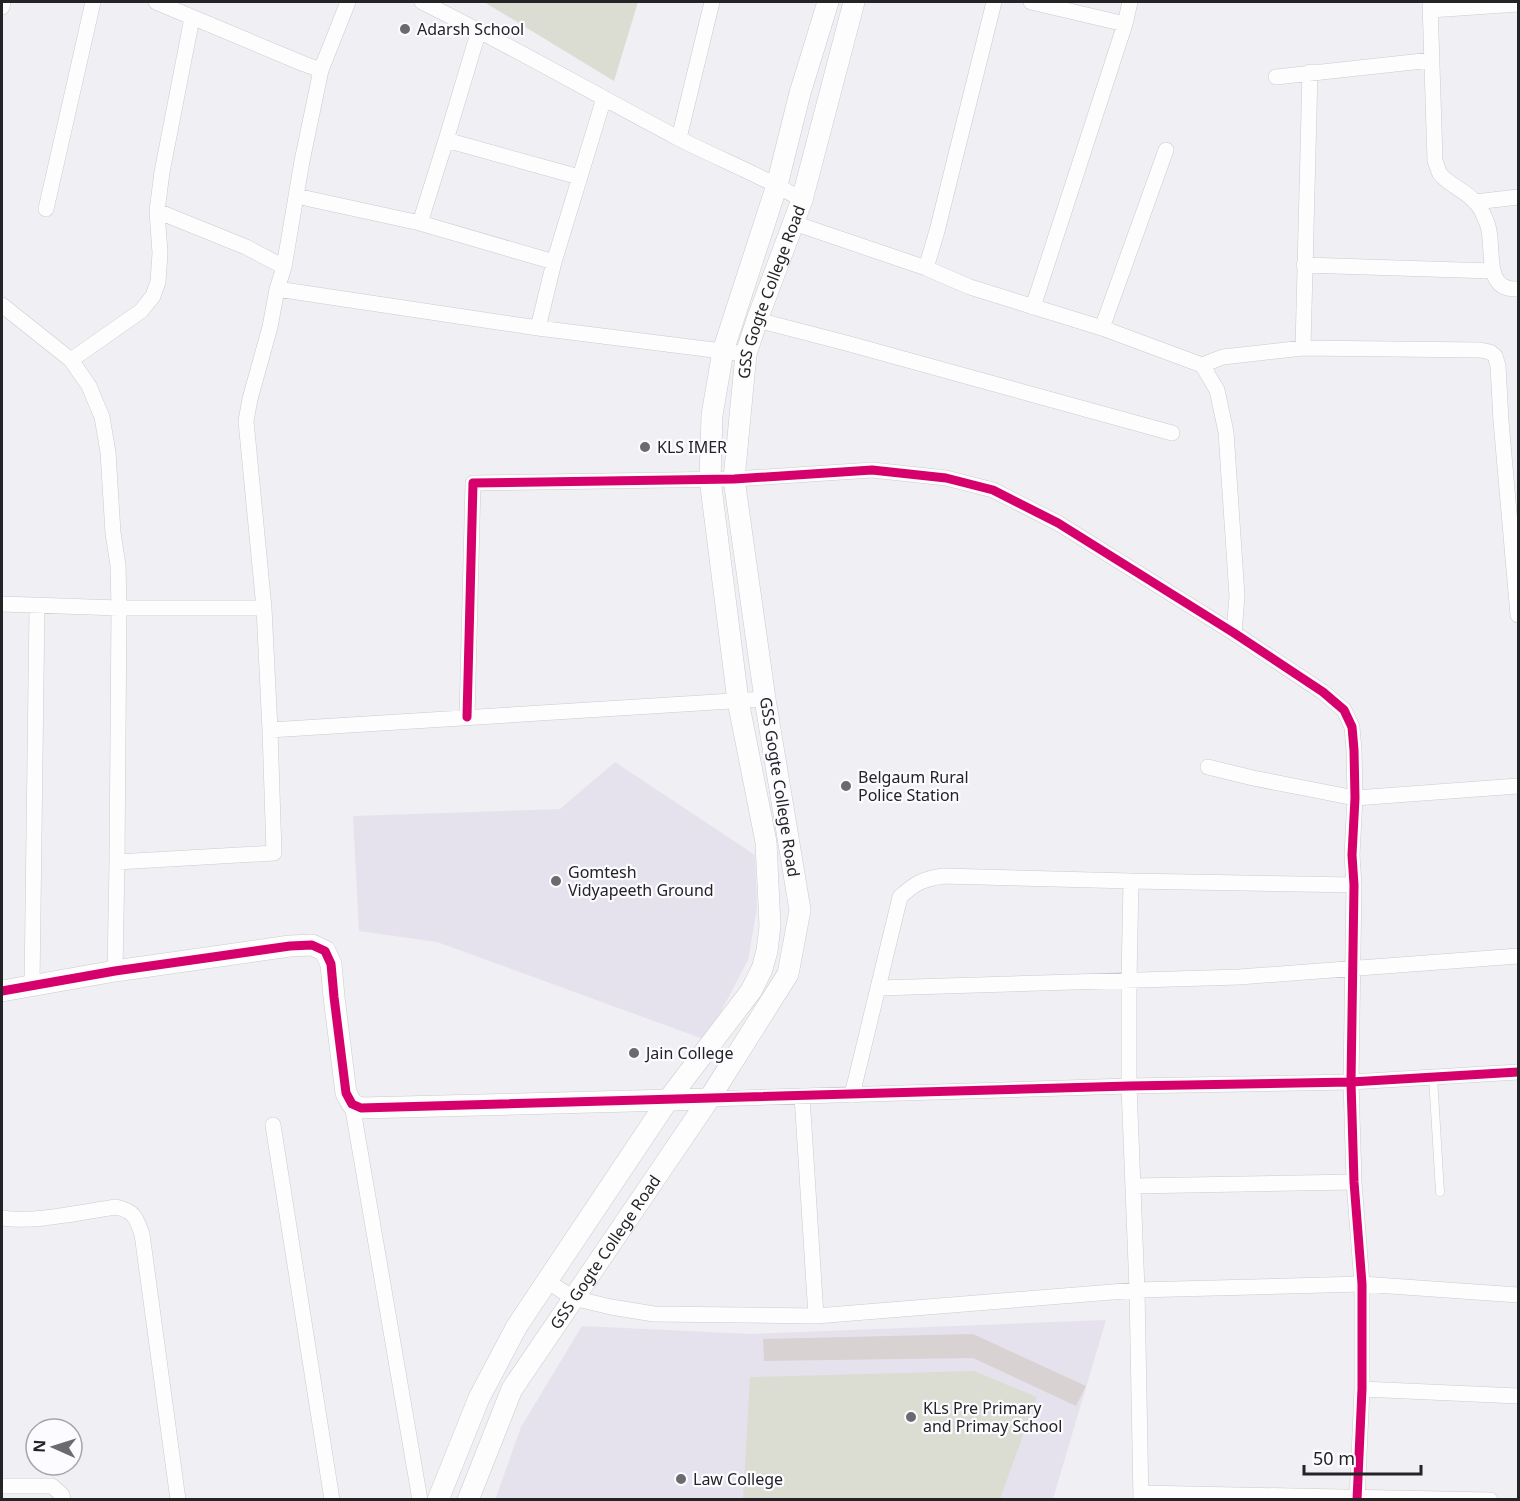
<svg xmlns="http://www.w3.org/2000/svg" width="1520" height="1501" viewBox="0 0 1520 1501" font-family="'Noto Sans',sans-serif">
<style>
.built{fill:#e5e2ed}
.green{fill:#dbddd3}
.building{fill:#d9d2d3}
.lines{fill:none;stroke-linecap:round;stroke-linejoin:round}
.lane-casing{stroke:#cbcbce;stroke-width:9}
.street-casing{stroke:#cbcbce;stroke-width:16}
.secondary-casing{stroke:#cbcbce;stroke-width:22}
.lane{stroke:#fdfdfd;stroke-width:8}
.street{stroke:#fdfdfd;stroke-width:15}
.secondary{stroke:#fdfdfd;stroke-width:21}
.cycleway-casing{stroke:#fcfbff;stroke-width:13}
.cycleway{stroke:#d6006c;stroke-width:9}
.poi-dot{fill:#6b6a6e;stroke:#fcfbff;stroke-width:2}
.labels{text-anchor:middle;stroke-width:4.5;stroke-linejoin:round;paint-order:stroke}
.poi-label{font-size:16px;fill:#242326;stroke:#fcfbff;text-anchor:start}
.street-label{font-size:16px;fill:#242326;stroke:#fcfbff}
</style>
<rect width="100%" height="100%" fill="#f0eff3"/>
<path class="built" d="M615 762 755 855 757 908 748 960 706 1040 437 942 359 931 353 816 560 809Z
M1106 1320 1053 1499 495 1500 521 1427 582 1326 750 1334Z"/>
<path class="green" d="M484 2H638L614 81Z
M974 1371 1037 1397 1000 1499H743L750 1377Z"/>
<path class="building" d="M973 1334 1086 1386 1076 1406 973 1358 764 1361 763 1339Z"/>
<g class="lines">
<g class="lane-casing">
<path id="lane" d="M1433 1077 1440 1192"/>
</g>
<g class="street-casing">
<path id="street" d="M156 2 304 64 321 70
M422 2C508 44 591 92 676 137 718 159 762 175 802 200
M1031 2 1125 24
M1430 2 1435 161C1437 165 1438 170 1440 174 1450 186 1467 191 1476 203 1482 209 1484 216 1487 223 1496 246 1481 291 1518 289
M2 7 3 2
M1431 10 1518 4
M1276 77 1432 60
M679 138 712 2
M446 140 579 177
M296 196 420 223 554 262
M1475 202 1518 197
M46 209 93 2
M157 211 246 247 284 267
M420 223 446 140 479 30
M794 223 926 268 970 287 1102 328 1202 365 1217 390 1226 432 1237 596 1234 633
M1304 265 1492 271
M926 268 937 231 994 2
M277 289 538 328 746 354
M2 305 71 360 89 386 102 417 108 452 113 533 118 565 119 608 117 862 115 971
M1033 307 1125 24 1130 2
M757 320 846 343 1172 433
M538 328 554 262 604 98
M1102 328 1166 150
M1303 348 1310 72
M71 360 141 311 153 296 158 282 160 253 157 211 162 172 192 18
M1202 365 1223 357 1303 348 1480 350 1490 352 1495 356 1498 366 1501 421 1518 615
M2 604 119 608H264
M467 717 473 483 734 479 872 470 946 478 993 490 1058 523 1234 633 1323 692 1344 710 1352 727 1354 750 1355 798 1352 855 1354 885 1351 1082 1354 1182 1362 1284V1389L1357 1500
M270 730 765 699
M1208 767 1253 778 1355 798 1518 786
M117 862 274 853 270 730 264 608 246 421 250 399 270 327 277 289 284 267 302 161 321 70 348 2
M32 985 37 606
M879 988 1239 977 1518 956
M852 1095 900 897C915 883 923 879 943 876L1131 881
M802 1096 816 1316
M709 1099 1129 1086 1351 1082 1518 1072
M352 1104 420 1500
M273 1125 332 1500
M1133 1186 1354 1182
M2 1218C36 1223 81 1212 116 1207 134 1211 136 1217 142 1234L178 1500
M547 1281 573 1298 611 1307 654 1314 816 1316 1137 1290 1362 1284 1518 1295
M1362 1389 1518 1396
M2 1486H52L62 1495 63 1500
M1141 1493 1490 1500
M1141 1500 1137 1290 1129 1086V980L1131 881 1354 885"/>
</g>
<g class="secondary-casing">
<g id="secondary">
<path d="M2 991 115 971 290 946 312 945 325 951 331 964 334 997 346 1093 352 1104 361 1108 709 1099"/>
<path d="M438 1500 479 1398 517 1326 668 1100 751 991 762 969 767 951 770 926 766 842 738 701 710 479 712 415 723 351 777 185 800 93 828 2"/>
<path id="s1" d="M468 1500 512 1389 709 1099 788 974 800 910 765 699 734 479 746 354 757 320 802 200 854 2"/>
</g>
</g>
<use href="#lane" class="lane"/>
<use href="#street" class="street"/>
<use href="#secondary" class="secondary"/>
<g class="cycleway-casing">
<path id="cycleway" d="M467 717 473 483 734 479 872 470 946 478 993 490 1058 523 1234 633 1323 692 1344 710 1352 727 1354 750 1355 798 1352 855 1354 885 1351 1082 1354 1182 1362 1284V1389L1357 1500
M2 991 115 971 290 946 312 945 325 951 331 964 334 997 346 1093 352 1104 361 1108 1129 1086 1351 1082 1518 1072"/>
</g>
<use href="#cycleway" class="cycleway"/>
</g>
<g class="poi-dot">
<circle cx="405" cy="29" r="6"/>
<circle cx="645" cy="447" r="6"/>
<circle cx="846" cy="786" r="6"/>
<circle cx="556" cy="881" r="6"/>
<circle cx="634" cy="1053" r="6"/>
<circle cx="911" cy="1417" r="6"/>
<circle cx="681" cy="1479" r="6"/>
</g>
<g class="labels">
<g class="poi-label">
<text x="417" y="35">Adarsh School</text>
<text x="657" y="453">KLS IMER</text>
<text x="858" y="783">Belgaum Rural<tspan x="858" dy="18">Police Station</tspan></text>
<text x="568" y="878">Gomtesh<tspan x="568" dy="18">Vidyapeeth Ground</tspan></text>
<text x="646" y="1059">Jain College</text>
<text x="923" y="1414">KLs Pre Primary<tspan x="923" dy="18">and Primay School</tspan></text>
<text x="693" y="1485">Law College</text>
</g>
<g class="street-label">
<text dy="6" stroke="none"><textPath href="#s1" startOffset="1311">GSS Gogte College Road</textPath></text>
<text transform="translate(780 787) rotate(81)" y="6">GSS Gogte College Road</text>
<text dy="6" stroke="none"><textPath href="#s1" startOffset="285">GSS Gogte College Road</textPath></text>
</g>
</g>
<rect width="1520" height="1501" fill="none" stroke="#242326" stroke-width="6"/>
<g transform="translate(54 1447) rotate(273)"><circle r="28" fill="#fcfbff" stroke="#a6a5a8" stroke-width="1.5"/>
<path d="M0-4.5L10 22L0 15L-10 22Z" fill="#6b6a6e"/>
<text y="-9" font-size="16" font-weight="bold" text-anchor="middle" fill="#242326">N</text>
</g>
<path d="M1304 1465v9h117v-9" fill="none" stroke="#242326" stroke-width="3"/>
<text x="1313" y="1465" font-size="18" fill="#242326" stroke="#fcfbff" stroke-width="4.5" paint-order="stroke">50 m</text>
</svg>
